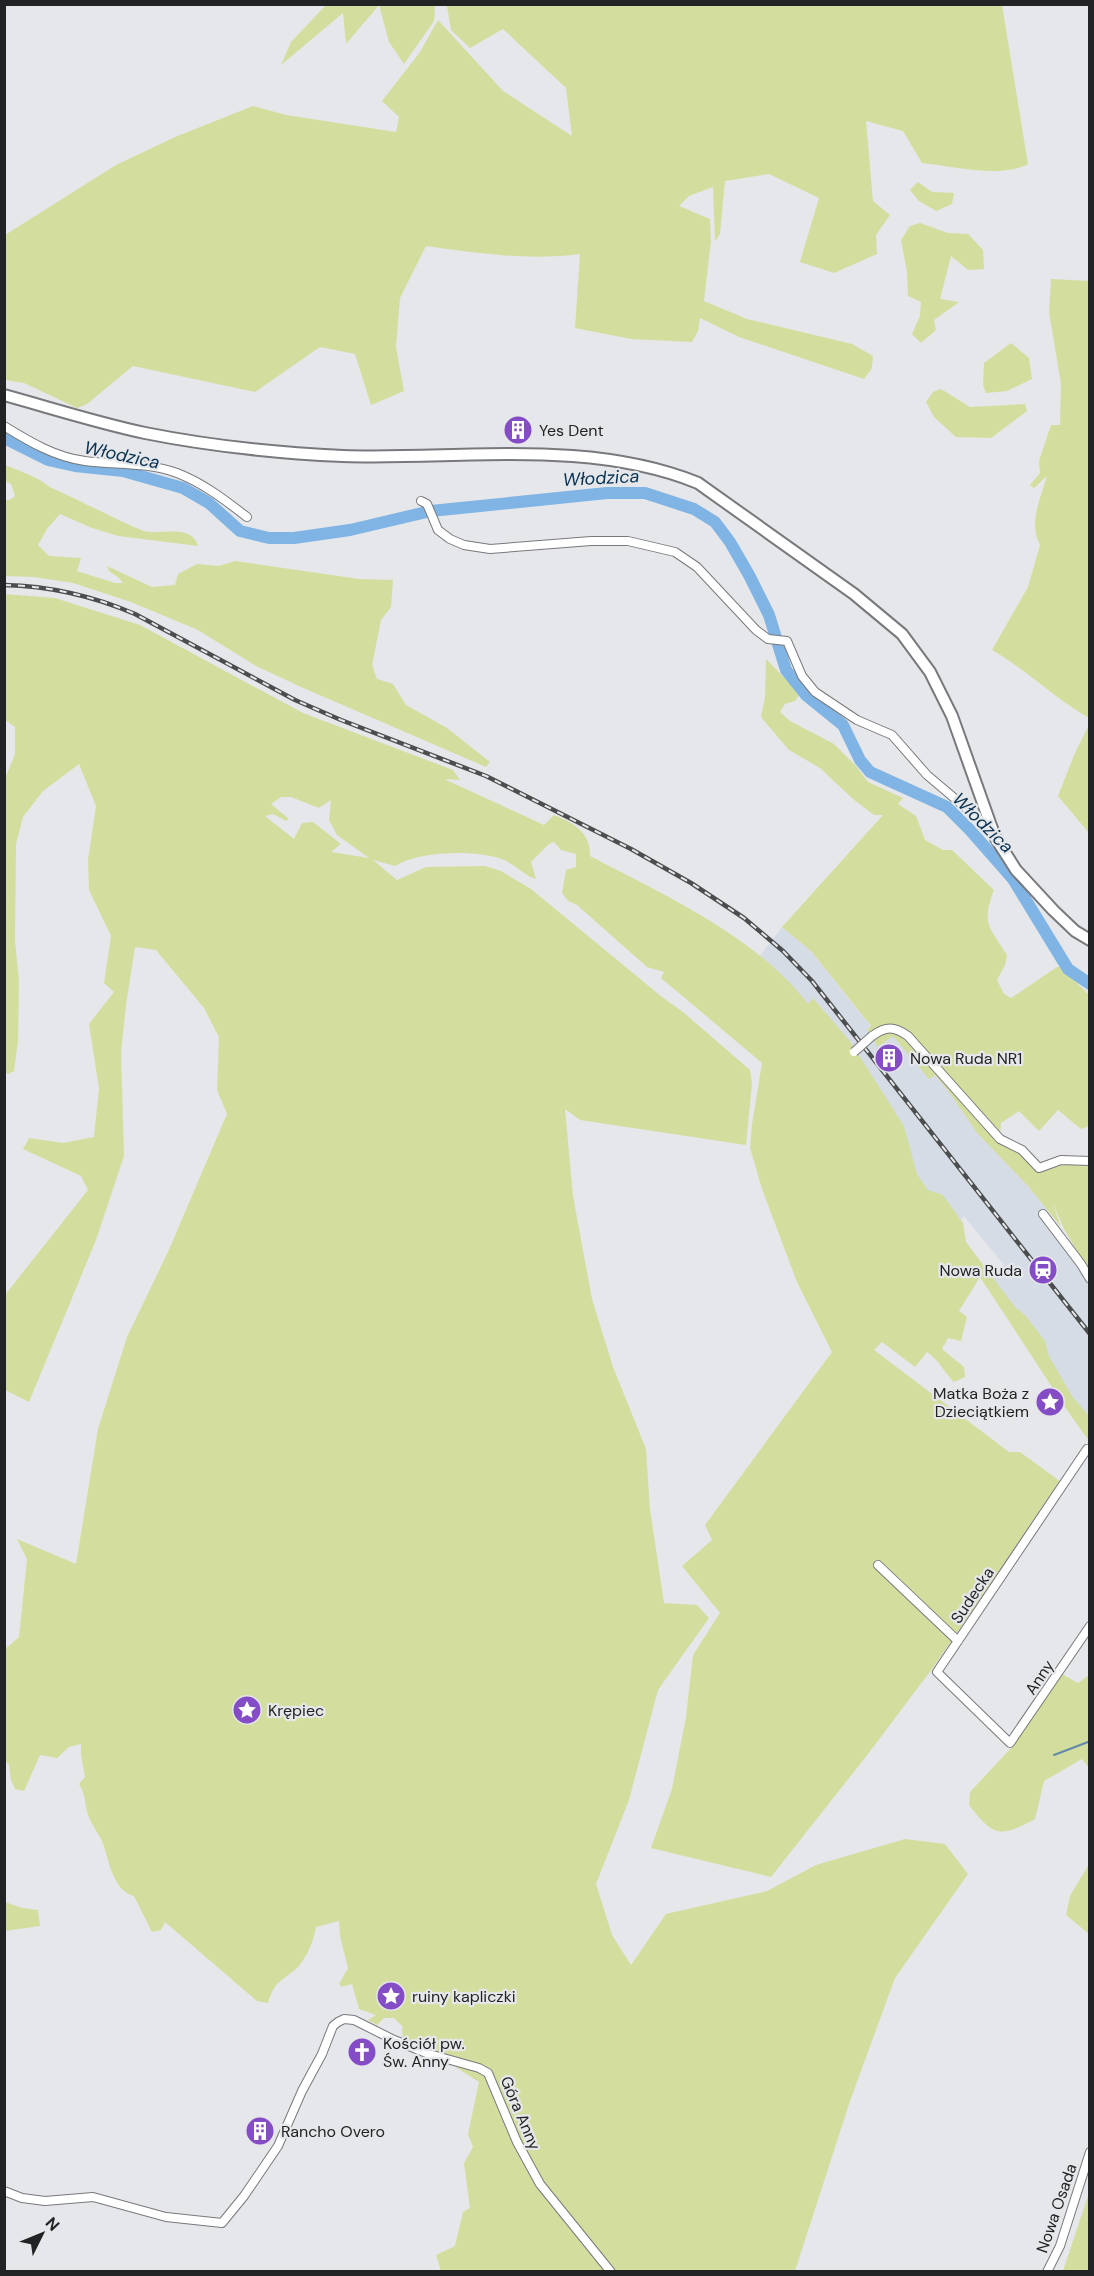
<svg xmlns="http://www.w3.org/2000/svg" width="1094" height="2276" viewBox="0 0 1094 2276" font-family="'DM Sans',sans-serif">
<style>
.built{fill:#d6dce6}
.green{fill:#d3de9e;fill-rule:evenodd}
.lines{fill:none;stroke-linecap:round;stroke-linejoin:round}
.stream{stroke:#6388aa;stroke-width:2}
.river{stroke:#7fb4e4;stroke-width:12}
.street-casing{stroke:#77797c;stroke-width:10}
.secondary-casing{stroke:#77797c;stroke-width:14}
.street{stroke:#fff;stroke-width:8}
.secondary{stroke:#fff;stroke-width:10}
.rail-casing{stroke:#4c4d4e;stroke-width:4.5}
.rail{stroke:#e5e7ea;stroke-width:2;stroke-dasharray:7;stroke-linecap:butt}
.street-bridge-casing{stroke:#77797c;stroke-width:10;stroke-linecap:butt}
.street-bridge{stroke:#fff;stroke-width:8}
.labels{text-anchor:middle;stroke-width:4.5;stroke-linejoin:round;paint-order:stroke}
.poi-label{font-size:16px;fill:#222324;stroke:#e5e7ea;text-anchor:start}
.street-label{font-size:16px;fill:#222324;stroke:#e5e7ea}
.water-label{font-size:18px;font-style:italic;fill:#083151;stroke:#e5e7ea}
</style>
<rect width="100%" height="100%" fill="#e5e7ea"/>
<path class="built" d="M782 927 811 951 871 1027 892 1033 922 1059 1048 1207 1039 1215 1082 1273 1089 1287V1434L986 1279 1004 1265 964 1216 950 1234 891 1133 759 957Z"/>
<path class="green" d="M435 4 434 21 404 64 389 42 379 5 346 44 343 13 281 65 291 42 326 5Z
M451 4 1002 5 1028 164C1000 179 953 166 922 163L903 131 866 121 873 201 890 215 876 235 877 254 834 273 800 262 819 198 769 174 725 181 720 234 715 241 713 187 689 196 679 206 710 219 711 240 704 301 747 319 852 344 873 356 872 368 864 379 739 337 700 318 698 331 692 342 631 339 575 328 580 254C528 261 478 253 426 246L400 298 396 347 404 391 371 405 355 354 320 347 255 392 133 366 87 404 77 408 24 383 5 380V235L116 165 175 137 253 106 286 115 396 132 399 117 382 101 420 52 438 20 503 91 572 136 566 88 503 29 470 48 451 30 447 6Z
M918 182 932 192 954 193 952 204 936 211 919 201 910 190Z
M920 223 948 233 968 234 983 250 984 269 968 270 951 256 940 299 959 302 934 320 936 330 921 343 912 334 920 316 921 302 908 296 907 272 901 240 910 226Z
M1051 279 1089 281V718C1055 699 1027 670 992 650L1028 587 1040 545C1028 524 1041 497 1047 476L1034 488 1030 485 1040 473 1039 461 1051 425H1060L1061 384 1049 312Z
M1011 343 1029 358 1032 379 1007 391 986 393 983 385 984 363Z
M941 389 970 407 1025 404 1027 411 991 438 956 437 934 417 926 402 933 392Z
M5 465C16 469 28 474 38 479 44 482 48 487 54 489 83 502 111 517 141 530 158 537 191 522 198 546L118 536 92 528 60 514 47 529 38 545 49 556 81 558 77 571 115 583H123L119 578 109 571 107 566 152 587 175 585 178 574 197 564 219 566 235 561 359 579 393 580 391 607 381 620 372 665 377 679 393 684 406 705 447 728 490 762 486 767 301 687 256 666 198 630 131 602 73 583 34 577 5 576V500H10L15 496 11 484 5 481Z
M5 594 55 598 140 625 303 713 453 770 460 780 444 779 544 825 554 815C574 823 591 833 590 856 664 895 756 936 808 1004L813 998 850 1041 904 1126 917 1174 928 1190 943 1195 963 1223 966 1242 1015 1307 1025 1315 1045 1341 1049 1356 1072 1396 1089 1416V1441L1067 1410 980 1277 959 1311 967 1317 961 1341 948 1338 942 1349 964 1367 965 1377 954 1382C944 1372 939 1360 927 1352L915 1367 882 1342 874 1350 1009 1452H1020L1061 1482 932 1669 868 1754 771 1877 651 1848 672 1789 686 1717 693 1655 720 1613 682 1566 712 1540 705 1525 832 1352 797 1282 762 1189 750 1148 752 1124 762 1063 661 978 664 972 647 967 577 905 568 901 562 893 566 870 576 867V854L561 850 554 842 549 844 531 862 536 879C525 876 515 865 504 860 478 849 419 851 395 866L373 860 397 880 426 867 485 866 501 871 531 889 662 997 683 1012 750 1070 752 1083 746 1145 580 1120 565 1109 573 1196 592 1299 613 1367 646 1449 650 1509 664 1603 697 1605 709 1618 658 1690 629 1800 596 1884 612 1935 631 1965 666 1914 767 1891 816 1865 905 1839 945 1844 968 1874 895 1978 850 2101 795 2271H441L436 2255 455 2246 463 2212 470 2208 464 2163 473 2147 468 2134 479 2082 448 2062 403 2040 402 2026 394 2018H384L377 2025 368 2020 376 2015 359 2009 352 1984 342 1987 339 1984 348 1968 340 1936 339 1921 316 1927C314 1940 307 1957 298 1967 282 1982 275 1979 268 2003L257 2001 165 1922 161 1930 152 1932 134 1896C112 1890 109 1859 102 1841 97 1831 89 1821 87 1811 84 1798 86 1797 79 1784L85 1777 81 1756V1744L69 1747 57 1758 40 1755 24 1791 15 1789 11 1780 9 1765 5 1761 4 1650 19 1637 27 1559 17 1539 76 1564 98 1429 127 1337 168 1252 227 1114 217 1090 219 1037 204 1008 156 950 135 947 126 1005 121 1053 124 1156 96 1240 29 1402 5 1390V1295L88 1190 81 1176 23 1149 29 1138 63 1143 94 1137 99 1088 89 1024 114 992 104 983 111 936 89 890 88 860 96 806 79 764 43 791 23 817 16 844 15 941 19 981 18 1041 14 1071 8 1074 5 1072 4 781 15 754V727L5 720ZM281 797H291L319 808 331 800 329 820 337 835 369 858 331 852 341 844 313 822 302 823 294 839 265 816 273 814 286 821 289 819 271 804Z
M766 659 800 694 795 701 785 704 780 712 790 721 834 744 856 766 868 782 903 798 898 804 916 816 925 840 943 850H952L994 890C981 924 989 926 1007 955L1005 965 997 980 1004 994 1011 998 1057 967H1061L1089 995V1126L1081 1129 1058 1110 1039 1131 1019 1111 1001 1123 1000 1139 1022 1150 1039 1168 1061 1160 1089 1161V1271L1064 1229 1052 1201 1061 1227 1029 1187 978 1134 949 1092 935 1075 929 1079 893 1036 878 1047 867 1030 871 1026 811 951 782 927 883 815H874L853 799 820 768 789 750 761 717 765 697Z
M1089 725V833L1058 796 1075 753Z
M1062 1674 1078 1683 1089 1675V1768L1082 1759 1044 1781 1035 1819C1000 1838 994 1837 969 1805L970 1792 1012 1747Z
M1089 1864V1934L1066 1915 1070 1896Z
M5 1902 22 1908 38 1910 40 1926 5 1931Z
M1089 2193V2271H1063Z"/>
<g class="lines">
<path class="stream" d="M1054 1755 1088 1742"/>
<path class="river" d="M4 438 48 460 75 466 123 471 183 488 209 503 240 531 269 538H294L350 530 431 511 607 493H645L694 509 715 522 730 542 749 575 769 615 786 670 806 695 843 725 860 760 870 772 947 807 970 830 1013 879 1068 969 1090 984"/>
<g class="street-casing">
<path id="street" d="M4 426C30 442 55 457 85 461 116 465 147 462 177 473 203 483 225 500 247 517
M421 501 427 504 438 530 450 539 464 545 490 549 591 541H628L675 552 697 567 756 630 768 639 787 641 802 676 815 692 857 720 892 735 927 775 985 824H990
M872 1036C886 1026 894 1026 908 1036L1000 1139 1022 1150 1039 1168 1061 1160 1090 1161
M1043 1214 1081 1264 1090 1279
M1090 1452 1087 1449 937 1672 1010 1743 1090 1626
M878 1565 958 1641
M4 2191 22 2198 45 2201 93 2197 166 2217 222 2223 244 2196 278 2146 302 2091 322 2054 333 2026 338 2022 344 2019 354 2020 394 2040 429 2054 479 2068 488 2073 517 2142 540 2184 611 2272
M1047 2272 1060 2246 1090 2152"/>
</g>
<g class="secondary-casing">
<path id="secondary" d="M4 395C51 408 98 423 145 433 210 446 277 453 343 456 459 460 587 438 698 483L854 594 902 634 930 672 952 716 995 837 1016 870 1053 910 1075 931 1090 940"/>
</g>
<use href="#street" class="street"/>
<use href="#secondary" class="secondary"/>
<g class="rail-casing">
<path id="rail" d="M4 585C50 586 93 596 135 614L295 700 341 720 486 776 631 849 691 883 744 918 783 951 812 981 1090 1334"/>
</g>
<use href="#rail" class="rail"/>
<g class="street-bridge-casing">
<path id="street-bridge" d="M854 1052 872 1036"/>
</g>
<use href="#street-bridge" class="street-bridge"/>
</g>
<defs>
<g id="building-disc" transform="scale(1.5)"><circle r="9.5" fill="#854dc5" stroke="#e5e7ea"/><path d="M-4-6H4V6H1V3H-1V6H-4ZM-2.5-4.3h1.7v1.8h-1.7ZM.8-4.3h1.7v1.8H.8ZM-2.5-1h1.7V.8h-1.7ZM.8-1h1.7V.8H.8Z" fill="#fff"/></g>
<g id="station-disc" transform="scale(1.5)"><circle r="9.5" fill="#854dc5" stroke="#e5e7ea"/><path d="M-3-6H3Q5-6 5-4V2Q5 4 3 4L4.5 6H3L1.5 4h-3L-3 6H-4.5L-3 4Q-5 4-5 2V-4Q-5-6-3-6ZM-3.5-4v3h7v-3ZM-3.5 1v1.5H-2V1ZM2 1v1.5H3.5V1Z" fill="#fff"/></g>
<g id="sight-disc" transform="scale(1.5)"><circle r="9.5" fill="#854dc5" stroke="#e5e7ea"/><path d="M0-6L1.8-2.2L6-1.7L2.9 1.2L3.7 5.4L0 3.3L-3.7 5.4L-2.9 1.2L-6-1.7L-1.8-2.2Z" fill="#fff"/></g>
<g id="church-disc" transform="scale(1.5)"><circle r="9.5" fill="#854dc5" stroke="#e5e7ea"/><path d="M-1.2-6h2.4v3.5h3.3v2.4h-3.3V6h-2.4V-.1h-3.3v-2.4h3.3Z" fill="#fff"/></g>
</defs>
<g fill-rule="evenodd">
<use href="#building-disc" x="518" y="430"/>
<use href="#building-disc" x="889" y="1058"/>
<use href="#station-disc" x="1043" y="1270"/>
<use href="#sight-disc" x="1050" y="1402"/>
<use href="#sight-disc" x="247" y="1710"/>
<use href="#sight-disc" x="391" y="1996"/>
<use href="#church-disc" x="362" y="2052"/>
<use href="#building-disc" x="260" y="2131"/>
</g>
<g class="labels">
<g class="poi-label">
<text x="539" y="436">Yes Dent</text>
<text x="910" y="1064">Nowa Ruda NR1</text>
<text x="1022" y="1276" text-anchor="end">Nowa Ruda</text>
<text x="1029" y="1399" text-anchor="end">Matka Boża z<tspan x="1029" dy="18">Dzieciątkiem</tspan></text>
<text x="268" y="1716">Krępiec</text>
<text x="412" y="2002">ruiny kapliczki</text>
<text x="383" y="2049">Kościół pw.<tspan x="383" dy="18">Św. Anny</tspan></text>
<text x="281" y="2137">Rancho Overo</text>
</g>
<g class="street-label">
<text transform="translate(972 1595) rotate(-56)" y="6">Sudecka</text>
<text transform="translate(1039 1677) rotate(-56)" y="6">Anny</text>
<text transform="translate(521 2113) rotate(67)" y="6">Góra Anny</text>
<text transform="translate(1056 2208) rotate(-71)" y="6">Nowa Osada</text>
</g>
<g class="water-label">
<text transform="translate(122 455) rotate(12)" y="6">Włodzica</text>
<text transform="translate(601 478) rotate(-3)" y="6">Włodzica</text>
<text transform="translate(983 823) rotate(45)" y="6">Włodzica</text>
</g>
</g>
<rect width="1094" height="2276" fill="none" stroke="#222324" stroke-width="12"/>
<g transform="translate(42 2234) rotate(47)" stroke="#e5e7ea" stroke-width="4.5" paint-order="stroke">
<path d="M0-4.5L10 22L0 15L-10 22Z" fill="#222324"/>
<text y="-9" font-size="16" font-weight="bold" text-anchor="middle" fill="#222324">N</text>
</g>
</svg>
